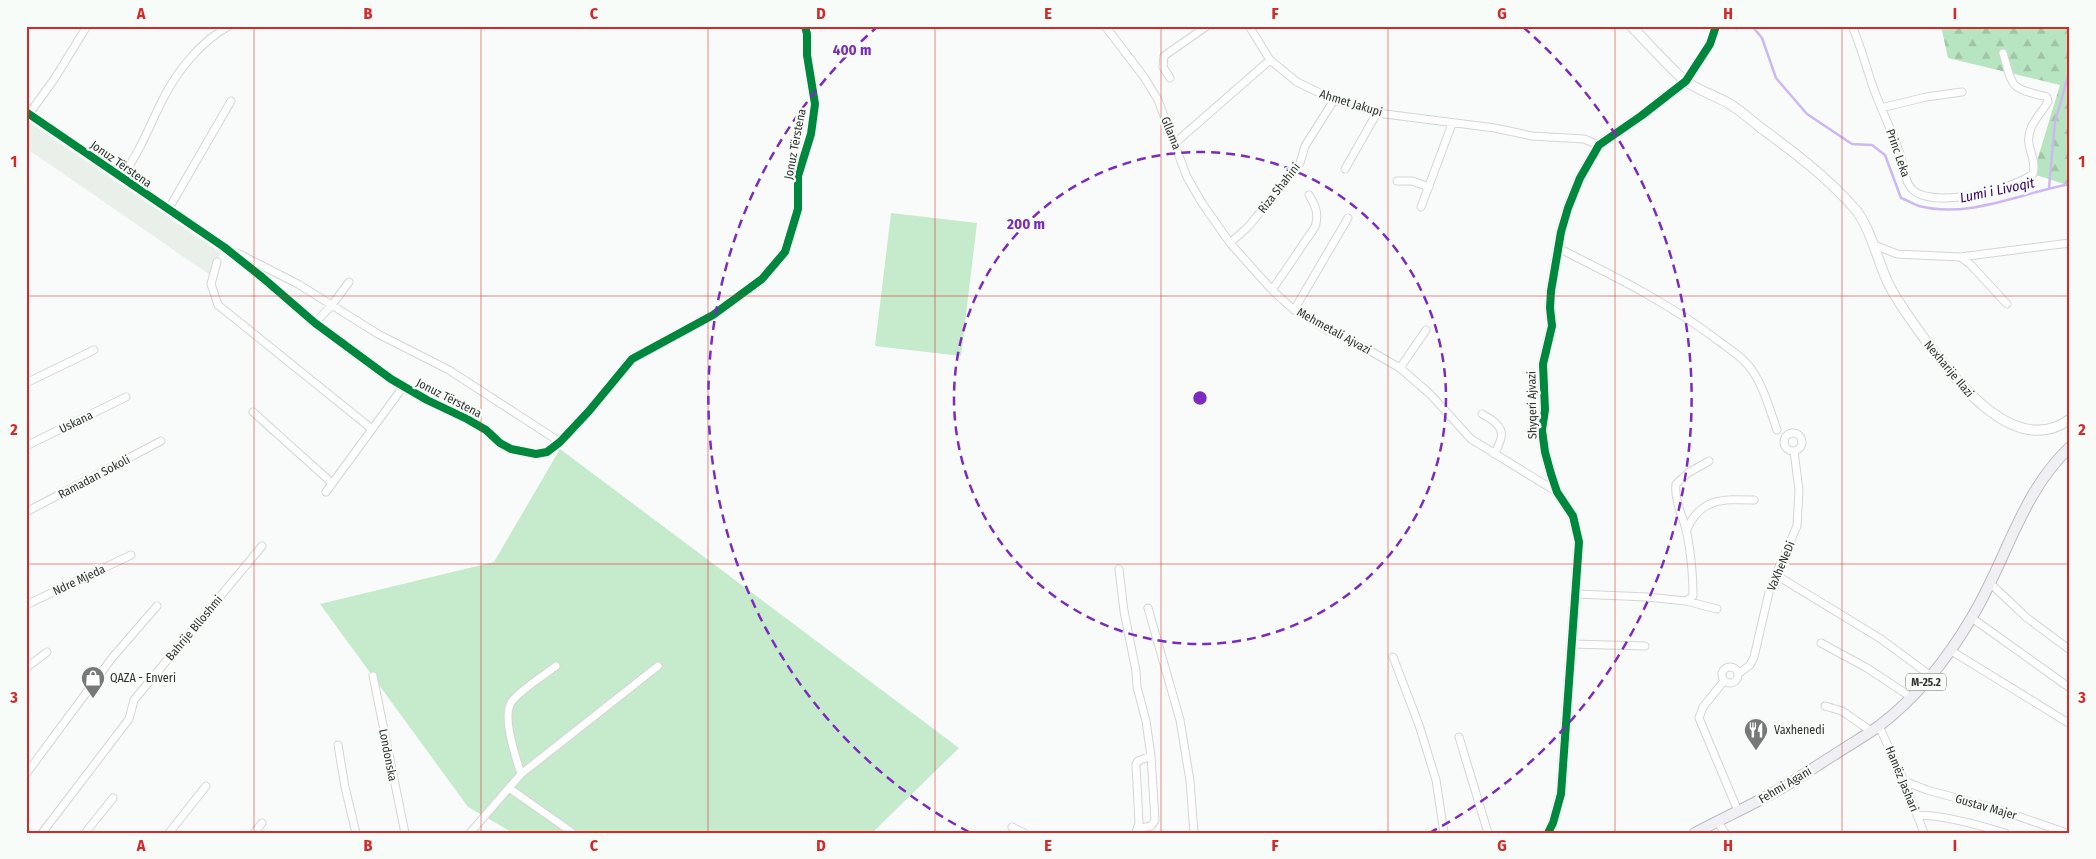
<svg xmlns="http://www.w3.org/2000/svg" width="2096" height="859" viewBox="0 0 2096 859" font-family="'Fira Sans Condensed',sans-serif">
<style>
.built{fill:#e8f0e9}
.grass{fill:#c6eacc}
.forest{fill:url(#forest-firs)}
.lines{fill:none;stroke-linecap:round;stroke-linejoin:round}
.stream{stroke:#cdb8f2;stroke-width:2.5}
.minor-casing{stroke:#d4d6d4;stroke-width:9}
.tertiary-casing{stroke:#d4d6d4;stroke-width:11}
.primary-casing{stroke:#bcbac2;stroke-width:12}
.minor{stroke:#fefefe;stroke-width:7}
.tertiary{stroke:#fefefe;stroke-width:9}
.primary{stroke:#f0eff3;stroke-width:10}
.cycleway-casing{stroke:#f7fcf8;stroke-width:11}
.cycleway{stroke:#00873e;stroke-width:8}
.grid{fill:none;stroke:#d62828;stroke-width:1;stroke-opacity:0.55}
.ring{fill:none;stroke:#7b2cbf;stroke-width:2.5;stroke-dasharray:9 6}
.labels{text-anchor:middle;stroke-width:5;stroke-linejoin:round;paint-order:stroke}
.shield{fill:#f7fcf8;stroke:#6d6f6d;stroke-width:1}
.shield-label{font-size:11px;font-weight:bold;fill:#323332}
.street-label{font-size:12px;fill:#323332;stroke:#f7fcf8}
.poi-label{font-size:12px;fill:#323332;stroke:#f7fcf8;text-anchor:start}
.water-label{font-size:14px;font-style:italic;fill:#3b0569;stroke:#f7fcf8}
.centre{fill:#7b2cbf;stroke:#f7fcf8;stroke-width:2.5}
.ring-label{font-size:15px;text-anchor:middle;font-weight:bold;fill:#7b2cbf;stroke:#f7fcf8;stroke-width:5;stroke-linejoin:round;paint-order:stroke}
.neatline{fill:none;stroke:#d62828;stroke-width:2}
.grid-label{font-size:16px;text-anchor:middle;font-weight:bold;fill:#d62828}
</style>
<defs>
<pattern id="forest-firs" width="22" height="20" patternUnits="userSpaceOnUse" patternTransform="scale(1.25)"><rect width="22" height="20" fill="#b8e5c1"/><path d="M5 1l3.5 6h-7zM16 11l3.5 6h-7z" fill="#9fc5a6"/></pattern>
</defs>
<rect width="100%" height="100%" fill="#f8fbf9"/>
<path class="built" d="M26 120 221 253 210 275 26 148Z"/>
<path class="grass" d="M891 213 977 223 961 356 875 346Z
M560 449 959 748 872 833H513L468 807 320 604 494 562Z"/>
<path class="forest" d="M1941 26H2070V186L2033 174 2060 85 1948 58Z"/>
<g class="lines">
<path class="stream" d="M1752 26 1762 38 1776 78 1807 114 1852 144 1872 145 1885 155 1901 198C1907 200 1913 204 1919 206 1969 219 2021 193 2070 184
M2049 188 2055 122 2070 69"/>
<g class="minor-casing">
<path id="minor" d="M1105 26 1144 77 1158 100 1187 177 1202 203 1230 243 1272 290 1294 310 1327 330 1362 346 1400 368 1430 394 1471 439 1557 492
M1249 26 1270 60 1297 82 1334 100 1377 113 1495 128 1532 136 1584 139 1599 145
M1852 26C1861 46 1866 67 1873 87 1881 109 1891 129 1899 151 1904 162 1903 181 1913 190 1935 209 2011 190 2033 174 2036 163 2031 155 2029 144 2026 127 2040 115 2048 102L2047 97C2009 87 2014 90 2003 53
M1170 78 1163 67 1164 56 1207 26
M1686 81 1710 44 1716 26
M1881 108 1926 97 1962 92
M26 112 224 247 263 278 315 323 391 379 427 400 467 419 486 430 500 443 511 449 536 454 547 452 560 442 589 411 632 359 713 315 762 279 785 252 798 209V176L811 134 815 104 807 55V34L805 26
M29 114 55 78 87 26
M1175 143 1270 60
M1345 169 1377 113
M121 177C140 153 149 126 163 99 177 71 201 41 229 26
M1397 181H1412L1429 187
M1421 207 1452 124
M168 210 231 101
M1230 243 1248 227 1300 163 1305 146 1334 100
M1874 245 1897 254 1960 257 2070 243
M1558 248C1614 276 1671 304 1720 342 1731 350 1744 358 1752 370 1764 388 1770 410 1777 430
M237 253 298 284 378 334 449 370 560 442
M1960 257 1970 264 2007 304
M217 262 211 284 218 305 372 429
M1272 290 1315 227C1319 215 1316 206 1309 195
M1294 310 1348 218
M315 323 332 305 349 282
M1400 368 1426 330
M26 383 94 350
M253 412 332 483
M1482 414C1503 425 1507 433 1494 454
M1784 442a9 9 0 1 1 18 0a9 9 0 1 1-18 0Z
M26 446 126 397
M326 492 403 387
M26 512 161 441
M1686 532C1699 498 1722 499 1754 500
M1119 569 1124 611 1136 671 1137 687 1146 721 1151 756 1155 820 1151 826 1137 829 1136 833
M1776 575 1881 639 1931 676
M1991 584 2027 618 2070 650
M1577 594 1647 597 1686 601 1693 596C1693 575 1691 554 1687 533 1683 516 1674 501 1676 484L1688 473 1709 461
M1686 601 1717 609
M26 605 131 555
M1148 608 1180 720 1190 781 1194 833
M1972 618 2070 688
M1821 643 1867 668 1911 697
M1572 644 1645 646
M1950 650 2070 724
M1393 657 1419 725 1436 780 1444 833
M1722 675a8 8 0 1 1 16 0a8 8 0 1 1-16 0Z
M26 668 47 652
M1738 674 1750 665 1754 657 1770 588 1797 526 1799 490 1794 451
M373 676 405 833
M1724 681 1703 707 1699 718 1738 811
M1825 706 1842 711 1871 731
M1879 726 1904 781 1924 833
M1459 737 1488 833
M338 745 345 787 356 833
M26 774 112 658 157 606
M521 774C516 758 500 713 513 700 524 687 542 677 556 666
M1904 781 1927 790 2000 810 2067 833
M509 788 573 833
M1917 816C1936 813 1985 827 2005 833
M1717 821 1725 833
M1012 827 1024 833
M1137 829 1139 823 1136 764 1138 761 1151 756
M42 833 129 719 134 700 262 546
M85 833 113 798
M169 833 206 786
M254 833 262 823
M470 833 521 774 658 666"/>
</g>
<g class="tertiary-casing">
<path id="tertiary" d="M1631 26C1649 44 1666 64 1684 80 1697 90 1714 95 1728 103 1740 110 1750 119 1761 128 1794 152 1828 178 1855 209 1871 228 1878 263 1889 285 1900 306 1915 326 1929 345 1957 382 2016 459 2070 419
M1548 833 1553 823 1561 794 1579 542 1573 516 1557 492 1551 474 1545 452 1542 430 1545 410 1543 364 1552 326 1550 308 1551 291 1561 232 1568 208 1580 178 1599 145 1641 116 1686 81"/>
</g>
<g class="primary-casing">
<path id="primary" d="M1695 833C1723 818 1752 805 1780 789 1798 779 1816 766 1834 755 1849 745 1865 736 1879 726 1917 697 1948 658 1972 617 2006 561 2021 493 2070 447"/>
</g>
<use href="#minor" class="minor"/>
<use href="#tertiary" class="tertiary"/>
<use href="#primary" class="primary"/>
<g class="cycleway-casing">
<path id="cycleway" d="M26 112 224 247 263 278 315 323 391 379 427 400 467 419 486 430 500 443 511 449 536 454 547 452 560 442 589 411 632 359 713 315 762 279 785 252 798 209V176L811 134 815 104 807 55V34L805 26
M1548 833 1553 823 1561 794 1579 542 1573 516 1557 492 1551 474 1545 452 1542 430 1545 410 1543 364 1552 326 1550 308 1551 291 1561 232 1568 208 1580 178 1599 145 1641 116 1686 81 1710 44 1716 26"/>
</g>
<use href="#cycleway" class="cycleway"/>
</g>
<path class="grid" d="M254 26V833M481 26V833M708 26V833M935 26V833M1161 26V833M1388 26V833M1615 26V833M1842 26V833M26 296H2070M26 564H2070"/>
<g class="ring">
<circle cx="1200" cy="398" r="246"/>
<path d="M969 832A492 492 0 0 1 877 27M1523 27A492 492 0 0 1 1431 832"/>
</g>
<defs>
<g id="shop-pin" transform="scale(1.25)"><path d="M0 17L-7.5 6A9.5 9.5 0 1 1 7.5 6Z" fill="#777978" stroke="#f7fcf8"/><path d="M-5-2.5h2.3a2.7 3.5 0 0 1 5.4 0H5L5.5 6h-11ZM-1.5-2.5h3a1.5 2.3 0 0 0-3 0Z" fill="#fff"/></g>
<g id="restaurant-pin" transform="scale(1.25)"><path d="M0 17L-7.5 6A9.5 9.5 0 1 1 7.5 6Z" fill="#777978" stroke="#f7fcf8"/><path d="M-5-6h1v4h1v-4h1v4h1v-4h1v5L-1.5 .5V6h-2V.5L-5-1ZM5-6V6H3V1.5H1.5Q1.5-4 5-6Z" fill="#fff"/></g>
</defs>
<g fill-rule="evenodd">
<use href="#shop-pin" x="93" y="678"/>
<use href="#restaurant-pin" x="1756" y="730"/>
</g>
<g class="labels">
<rect class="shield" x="1906" y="673.5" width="40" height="17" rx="4"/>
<g class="shield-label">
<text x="1926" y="686">M-25.2</text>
</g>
<g class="street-label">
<text transform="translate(1351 103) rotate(17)" y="4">Ahmet Jakupi</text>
<text transform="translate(1171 133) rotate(68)" y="4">Gllama</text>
<text transform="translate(795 144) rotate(-79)" y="4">Jonuz Tërstena</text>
<text transform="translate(1898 153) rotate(71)" y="4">Princ Leka</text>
<text transform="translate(121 164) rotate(35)" y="4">Jonuz Tërstena</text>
<text transform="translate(1279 188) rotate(-52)" y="4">Riza Shahini</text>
<text transform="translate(1334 331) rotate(29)" y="4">Mehmetali Ajvazi</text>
<text transform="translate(1949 369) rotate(50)" y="4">Nexharije Ilazi</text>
<text transform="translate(449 398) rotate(27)" y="4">Jonuz Tërstena</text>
<text transform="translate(1532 405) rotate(-91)" y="4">Shyqeri Ajvazi</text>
<text transform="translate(76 422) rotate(-26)" y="4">Uskana</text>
<text transform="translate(94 477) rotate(-28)" y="4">Ramadan Sokoli</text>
<text transform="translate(1781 566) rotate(-67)" y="4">VaXheNeDi</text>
<text transform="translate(79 580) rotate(-25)" y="4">Ndre Mjeda</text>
<text transform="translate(194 628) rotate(-50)" y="4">Bahrije Blloshmi</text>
<text transform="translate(388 755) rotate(79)" y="4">Londonska</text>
<text transform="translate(1902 779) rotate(68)" y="4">Hamëz Jashari</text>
<text transform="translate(1785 785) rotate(-31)" y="4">Fehmi Agani</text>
<text transform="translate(1986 807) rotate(16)" y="4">Gustav Majer</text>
</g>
<g class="poi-label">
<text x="110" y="682">QAZA - Enveri</text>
<text x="1774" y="734">Vaxhenedi</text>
</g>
<g class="water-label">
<text transform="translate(1997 190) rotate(-12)" y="5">Lumi i Livoqit</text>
</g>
</g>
<circle cx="1200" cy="398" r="8" class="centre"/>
<g class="ring-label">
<text x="852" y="55">400 m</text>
<text x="1026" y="229">200 m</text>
</g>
<rect width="2096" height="859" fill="none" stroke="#f7fcf8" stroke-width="55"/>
<rect x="28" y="28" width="2040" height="804" class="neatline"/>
<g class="grid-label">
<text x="141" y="19">A</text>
<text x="368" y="19">B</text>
<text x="594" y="19">C</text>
<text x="821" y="19">D</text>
<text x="1048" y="19">E</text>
<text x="1275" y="19">F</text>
<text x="1502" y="19">G</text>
<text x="1728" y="19">H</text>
<text x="1955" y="19">I</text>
<text x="14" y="167">1</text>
<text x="2082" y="167">1</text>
<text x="14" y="435">2</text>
<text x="2082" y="435">2</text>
<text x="14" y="703">3</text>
<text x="2082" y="703">3</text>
<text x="141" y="851">A</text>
<text x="368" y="851">B</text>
<text x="594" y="851">C</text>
<text x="821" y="851">D</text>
<text x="1048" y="851">E</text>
<text x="1275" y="851">F</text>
<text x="1502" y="851">G</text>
<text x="1728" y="851">H</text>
<text x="1955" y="851">I</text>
</g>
</svg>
